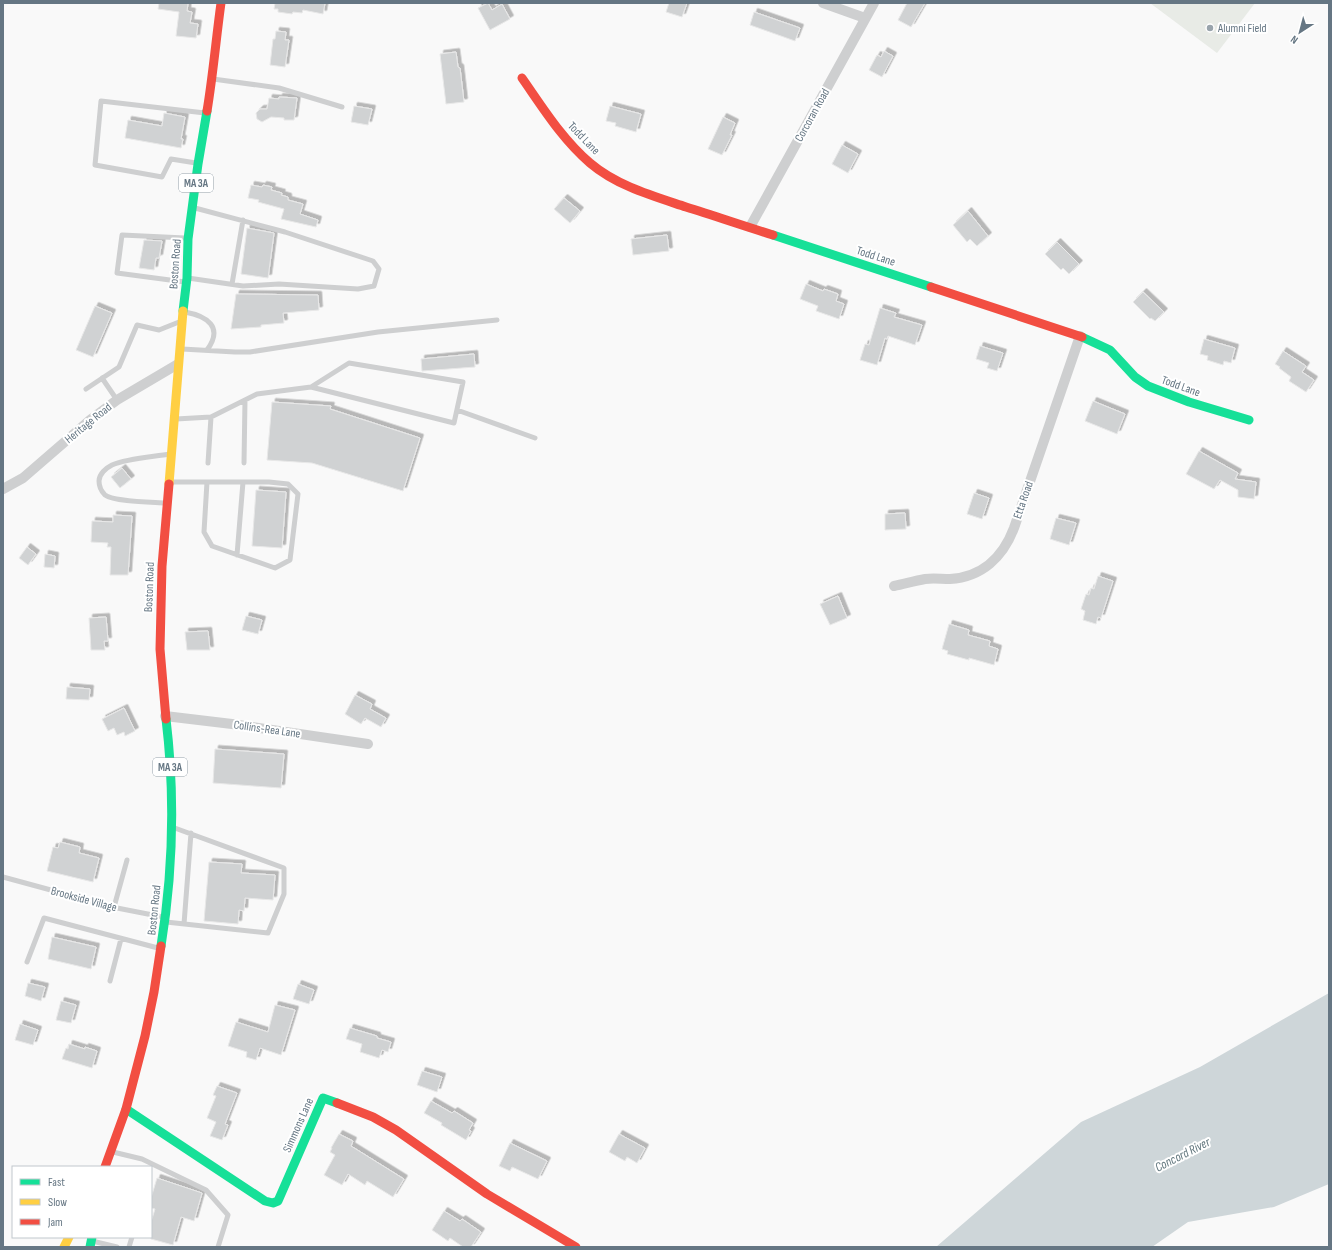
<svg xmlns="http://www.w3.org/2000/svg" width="1332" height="1250" viewBox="0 0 1332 1250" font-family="'Sofia Sans Condensed',sans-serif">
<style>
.green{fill:#e8ebe6}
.water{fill:#ced6d9}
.building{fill:#d0d2d3;stroke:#e8e8e8;filter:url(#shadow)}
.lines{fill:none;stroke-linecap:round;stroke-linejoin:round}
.lane{stroke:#cecfd0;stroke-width:5}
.street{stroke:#cecfd0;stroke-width:10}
.fast{stroke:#16e098;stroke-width:9}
.slow{stroke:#ffcf43;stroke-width:9}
.jam{stroke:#f24e42;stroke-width:9}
.poi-dot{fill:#99a4ac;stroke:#fff;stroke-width:1.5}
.labels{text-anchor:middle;stroke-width:4;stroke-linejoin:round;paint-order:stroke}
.shield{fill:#fff;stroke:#939fa8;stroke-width:1}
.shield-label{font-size:11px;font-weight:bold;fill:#657683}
.poi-label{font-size:12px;fill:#657683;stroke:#fff;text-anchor:start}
.street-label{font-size:12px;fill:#657683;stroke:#fff}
.water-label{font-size:13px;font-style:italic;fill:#60757c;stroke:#fff}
</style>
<defs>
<filter id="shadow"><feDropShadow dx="3.5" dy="-3.5" stdDeviation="0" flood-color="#0004"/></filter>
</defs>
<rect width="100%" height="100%" fill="#f9f9f9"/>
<path class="green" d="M1150 3H1255L1217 53Z"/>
<path class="water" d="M1329 993V1184L1274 1207 1188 1222 1152 1247H936L1081 1122 1200 1067Z"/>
<path class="building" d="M159 3H188L187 11 192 12 190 23 198 24 196 38 176 36 179 12 158 9Z
M275 3H325L323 14 303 10 302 13 293 12 292 14 278 12V9H274Z
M488 3 492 10 502 4 510 19 490 30 478 8Z
M669 3H687L682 17 666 12Z
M907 3H925L911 27 898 20Z
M754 12 800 28 795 41 750 25Z
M276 31 286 32 285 40H289L285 67 270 65 273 39H275Z
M884 51 893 56 882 77 869 70 877 55 881 57Z
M456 52 458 67 460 68 464 102 446 104 440 54Z
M279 97 297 98 294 120H284V118L271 117 262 122 257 119 256 113 260 109H267L269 98 279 99Z
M354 106 372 109 368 125 351 122Z
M610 106 641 114 636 132 615 126 616 123 606 121Z
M164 113 185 117 181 139H183L181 148 125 138 128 120 162 126Z
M723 117 735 123 730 135H732L722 155 708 149Z
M842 145 858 154 848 173 832 164Z
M251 185 262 187 263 185 272 187 271 190 282 193 281 195 288 197V200L303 204 300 214 318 220 316 227 281 219 284 209 258 202 259 200 248 198Z
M564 198 580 211 570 223 554 209Z
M968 211 988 236 977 246 970 239 967 242 953 225Z
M247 228 274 233 268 278 241 274Z
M667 235 669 251 633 255 631 239Z
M144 240 162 241 159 258H156L154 270 139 268Z
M1057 242 1079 264 1069 274 1063 268 1061 270 1045 254Z
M806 284 823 291 824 289 838 294 836 301 844 304 839 319 816 311 818 306 800 299Z
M1143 292 1164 312 1155 321 1151 318 1150 319 1133 302Z
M236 294 318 295 319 310 283 313 284 323 261 325V327L231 329Z
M95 306 112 313 93 357 76 350Z
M880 308 896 313 894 317 922 325 915 345 888 336 887 339 885 338 877 365 860 360 865 344 869 345Z
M1204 339 1235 348 1231 363 1224 361 1223 365 1207 360 1208 356 1200 354Z
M980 346 1003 353 997 371 987 368 989 363 976 359Z
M1283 351 1306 366 1302 372 1314 380 1306 392 1289 381 1291 377 1279 368 1280 367 1275 364Z
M474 354 475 367 422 371 421 359Z
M1093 401 1125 414 1117 434 1085 421Z
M272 402 331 406 330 409 420 438 403 491 312 463 267 460Z
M1199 451 1238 473 1235 479 1256 482 1254 499 1238 497V490L1220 480 1214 489 1186 474Z
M122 468 131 479 120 488 111 477Z
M256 490 286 492 282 548 252 546Z
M974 493 989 498 982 519 967 514Z
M905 513 906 529 885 530V514Z
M113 515 132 516 128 575H110L111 547H107L108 543 91 542 92 521 113 522Z
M1056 518 1076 523 1069 545 1050 539Z
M27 547 36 554 28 565 19 558Z
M45 554 55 556 54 568 44 567Z
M1098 576 1113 581 1101 618 1098 617 1096 624 1083 620 1085 611 1081 609 1086 594 1089 595 1091 588 1094 589Z
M838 596 847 618 830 625 820 604Z
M246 616 262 620 258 634 242 630Z
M106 617 108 641H104L105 650H91L89 618Z
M949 624 969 630 968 635 990 641 989 646 998 649 994 665 969 658V660L947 654 948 651 942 649Z
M208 631 210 650H187L185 632Z
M67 687 90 689 89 700 66 699Z
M355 695 372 704 370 709 386 718 381 727 365 718 361 724 345 714Z
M124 708 135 731 125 736 124 732 117 735 114 728 108 731 102 719Z
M215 749 284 754 281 788 213 783Z
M60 842 80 847 79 853 99 858 93 882 47 871 53 847 58 848Z
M209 862 242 864 241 873 275 875 273 900 245 898 244 911 239 910 238 924 204 921Z
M52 937 96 947 91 969 48 959Z
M28 983 45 987 41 1001 25 996Z
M298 984 314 990 309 1004 293 999Z
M61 1001 76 1005 71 1023 56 1020Z
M275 1005 295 1010 281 1055 260 1048 256 1060 246 1057 247 1052 228 1046 236 1022 268 1032Z
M20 1024 38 1030 33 1045 15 1040Z
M350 1028 377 1036V1038L391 1042 388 1052 382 1050 379 1058 360 1052 362 1044 346 1039Z
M69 1044 85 1049V1047L97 1051 92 1068 62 1059 66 1048 68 1049Z
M422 1071 442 1077 437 1092 417 1085Z
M217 1086 237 1093 225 1124 228 1125 222 1140 210 1136 216 1122 207 1118 216 1096 213 1095Z
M431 1101 452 1113 454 1111 473 1123 469 1130 471 1131 466 1140 441 1125 442 1123 424 1113Z
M339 1134 353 1141 351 1146 404 1179 393 1197 367 1181 365 1185 348 1174 342 1185 324 1175 335 1155 330 1152 332 1148H331Z
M619 1134 645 1148 637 1163 627 1157 625 1161 609 1152Z
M510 1143 547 1161 538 1179 512 1167 510 1171 499 1166Z
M157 1178 202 1193 194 1221 181 1217 173 1245 151 1239V1222L155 1209 151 1208V1198Z
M444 1211 460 1221 462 1219 481 1232 471 1247H463L450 1238 448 1241 432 1230Z"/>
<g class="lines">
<path class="lane" d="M213 79 279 88 342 107
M196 163 171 159 162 177 95 165 101 101 205 113
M188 278 243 286 279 284 358 289 374 286 379 269 373 261 285 232 195 208
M185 282 117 273 122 235 185 238
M232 284 243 220
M185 312C207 316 224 327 207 350
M182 349 235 352H250L378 332 497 320
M102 378 117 400
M86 389 119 367 137 325 159 330 179 322
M457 410 535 438
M176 419 211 417 257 394 311 387 454 423 463 382 349 363 311 387
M208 463 211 417
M244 463 245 400
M172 482H269L288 484 298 494 290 560 275 568 212 546 204 532 207 482
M166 503C152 502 115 502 105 495 101 491 99 487 99 481 99 474 106 468 112 465 128 458 152 457 170 454
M237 555 243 482
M3 877 117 908 163 917
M114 907 127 860
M166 922 268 933 284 894V868L172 827
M184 924 191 833
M27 962 44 918 158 948
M110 981 121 939
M113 1152 142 1159 206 1190 228 1215 218 1247
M92 1241 117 1247
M129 1247 132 1237"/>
<path class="street" d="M823 3 865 18
M750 227 874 3
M3 489 23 478 90 420 117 400 178 364
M894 586C904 584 914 581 925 579 933 578 941 579 950 579 982 577 1003 557 1014 528L1080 336
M165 716 232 724 368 744"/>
<path class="fast" d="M773 235 931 287
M183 311 187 278 188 239 198 164 207 111
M1082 337 1110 350 1135 377 1148 386 1189 402 1249 420
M161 946C173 872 175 794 166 719
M126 1109 265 1201 273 1203 278 1201 323 1098 337 1103
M90 1247 92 1237"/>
<path class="slow" d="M169 484 183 311
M64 1247 69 1237"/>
<path class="jam" d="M522 78C543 108 562 139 590 163 617 186 653 196 686 207 715 216 744 226 773 235
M207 111C213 75 216 39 221 3
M931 287 1082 337
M166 719 160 649 162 566 169 484
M337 1103 373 1117 396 1130 487 1194 576 1247
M105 1167 126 1109 145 1036 154 992 161 946"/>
</g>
<circle class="poi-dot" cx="1210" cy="28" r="4"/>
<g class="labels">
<g class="shield">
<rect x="179" y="174" width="34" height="18" rx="3"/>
<rect x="153" y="758" width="34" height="18" rx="3"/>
</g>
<g class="shield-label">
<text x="196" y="187">MA 3A</text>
<text x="170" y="771">MA 3A</text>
</g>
<g class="poi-label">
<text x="1218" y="32">Alumni Field</text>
</g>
<g class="street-label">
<text transform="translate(812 115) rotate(-61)" y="4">Corcoran Road</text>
<text transform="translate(584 138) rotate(46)" y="4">Todd Lane</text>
<text transform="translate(876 256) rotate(18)" y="4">Todd Lane</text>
<text transform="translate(175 264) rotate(-86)" y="4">Boston Road</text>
<text transform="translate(1181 386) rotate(20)" y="4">Todd Lane</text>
<text transform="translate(88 423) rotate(-39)" y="4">Heritage Road</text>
<text transform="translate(1023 500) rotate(-71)" y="4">Etta Road</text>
<text transform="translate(149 587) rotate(-88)" y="4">Boston Road</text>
<text transform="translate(267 729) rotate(8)" y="4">Collins-Rea Lane</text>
<text transform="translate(84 899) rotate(15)" y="4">Brookside Village</text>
<text transform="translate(154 910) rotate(-84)" y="4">Boston Road</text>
<text transform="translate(298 1125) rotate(-66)" y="4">Simmons Lane</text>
</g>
<g class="water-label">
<text transform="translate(1182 1154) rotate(-27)" y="5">Concord River</text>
</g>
</g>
<rect width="1332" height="1250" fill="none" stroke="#657683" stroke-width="8"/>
<rect x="12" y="1166" width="140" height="72" fill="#ffffff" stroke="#c1c8cd"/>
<rect x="20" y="1179" width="20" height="6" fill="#16e098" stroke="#c1c8cd"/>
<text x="48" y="1186" font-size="12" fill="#657683">Fast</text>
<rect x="20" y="1199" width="20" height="6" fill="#ffcf43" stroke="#c1c8cd"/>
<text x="48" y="1206" font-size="12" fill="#657683">Slow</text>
<rect x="20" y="1219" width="20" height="6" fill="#f24e42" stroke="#c1c8cd"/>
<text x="48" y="1226" font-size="12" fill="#657683">Jam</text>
<g transform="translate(1300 32) rotate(216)" stroke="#ffffff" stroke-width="3" paint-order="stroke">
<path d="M0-3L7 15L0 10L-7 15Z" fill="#657683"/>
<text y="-6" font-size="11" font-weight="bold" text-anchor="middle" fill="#657683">N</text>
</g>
</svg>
